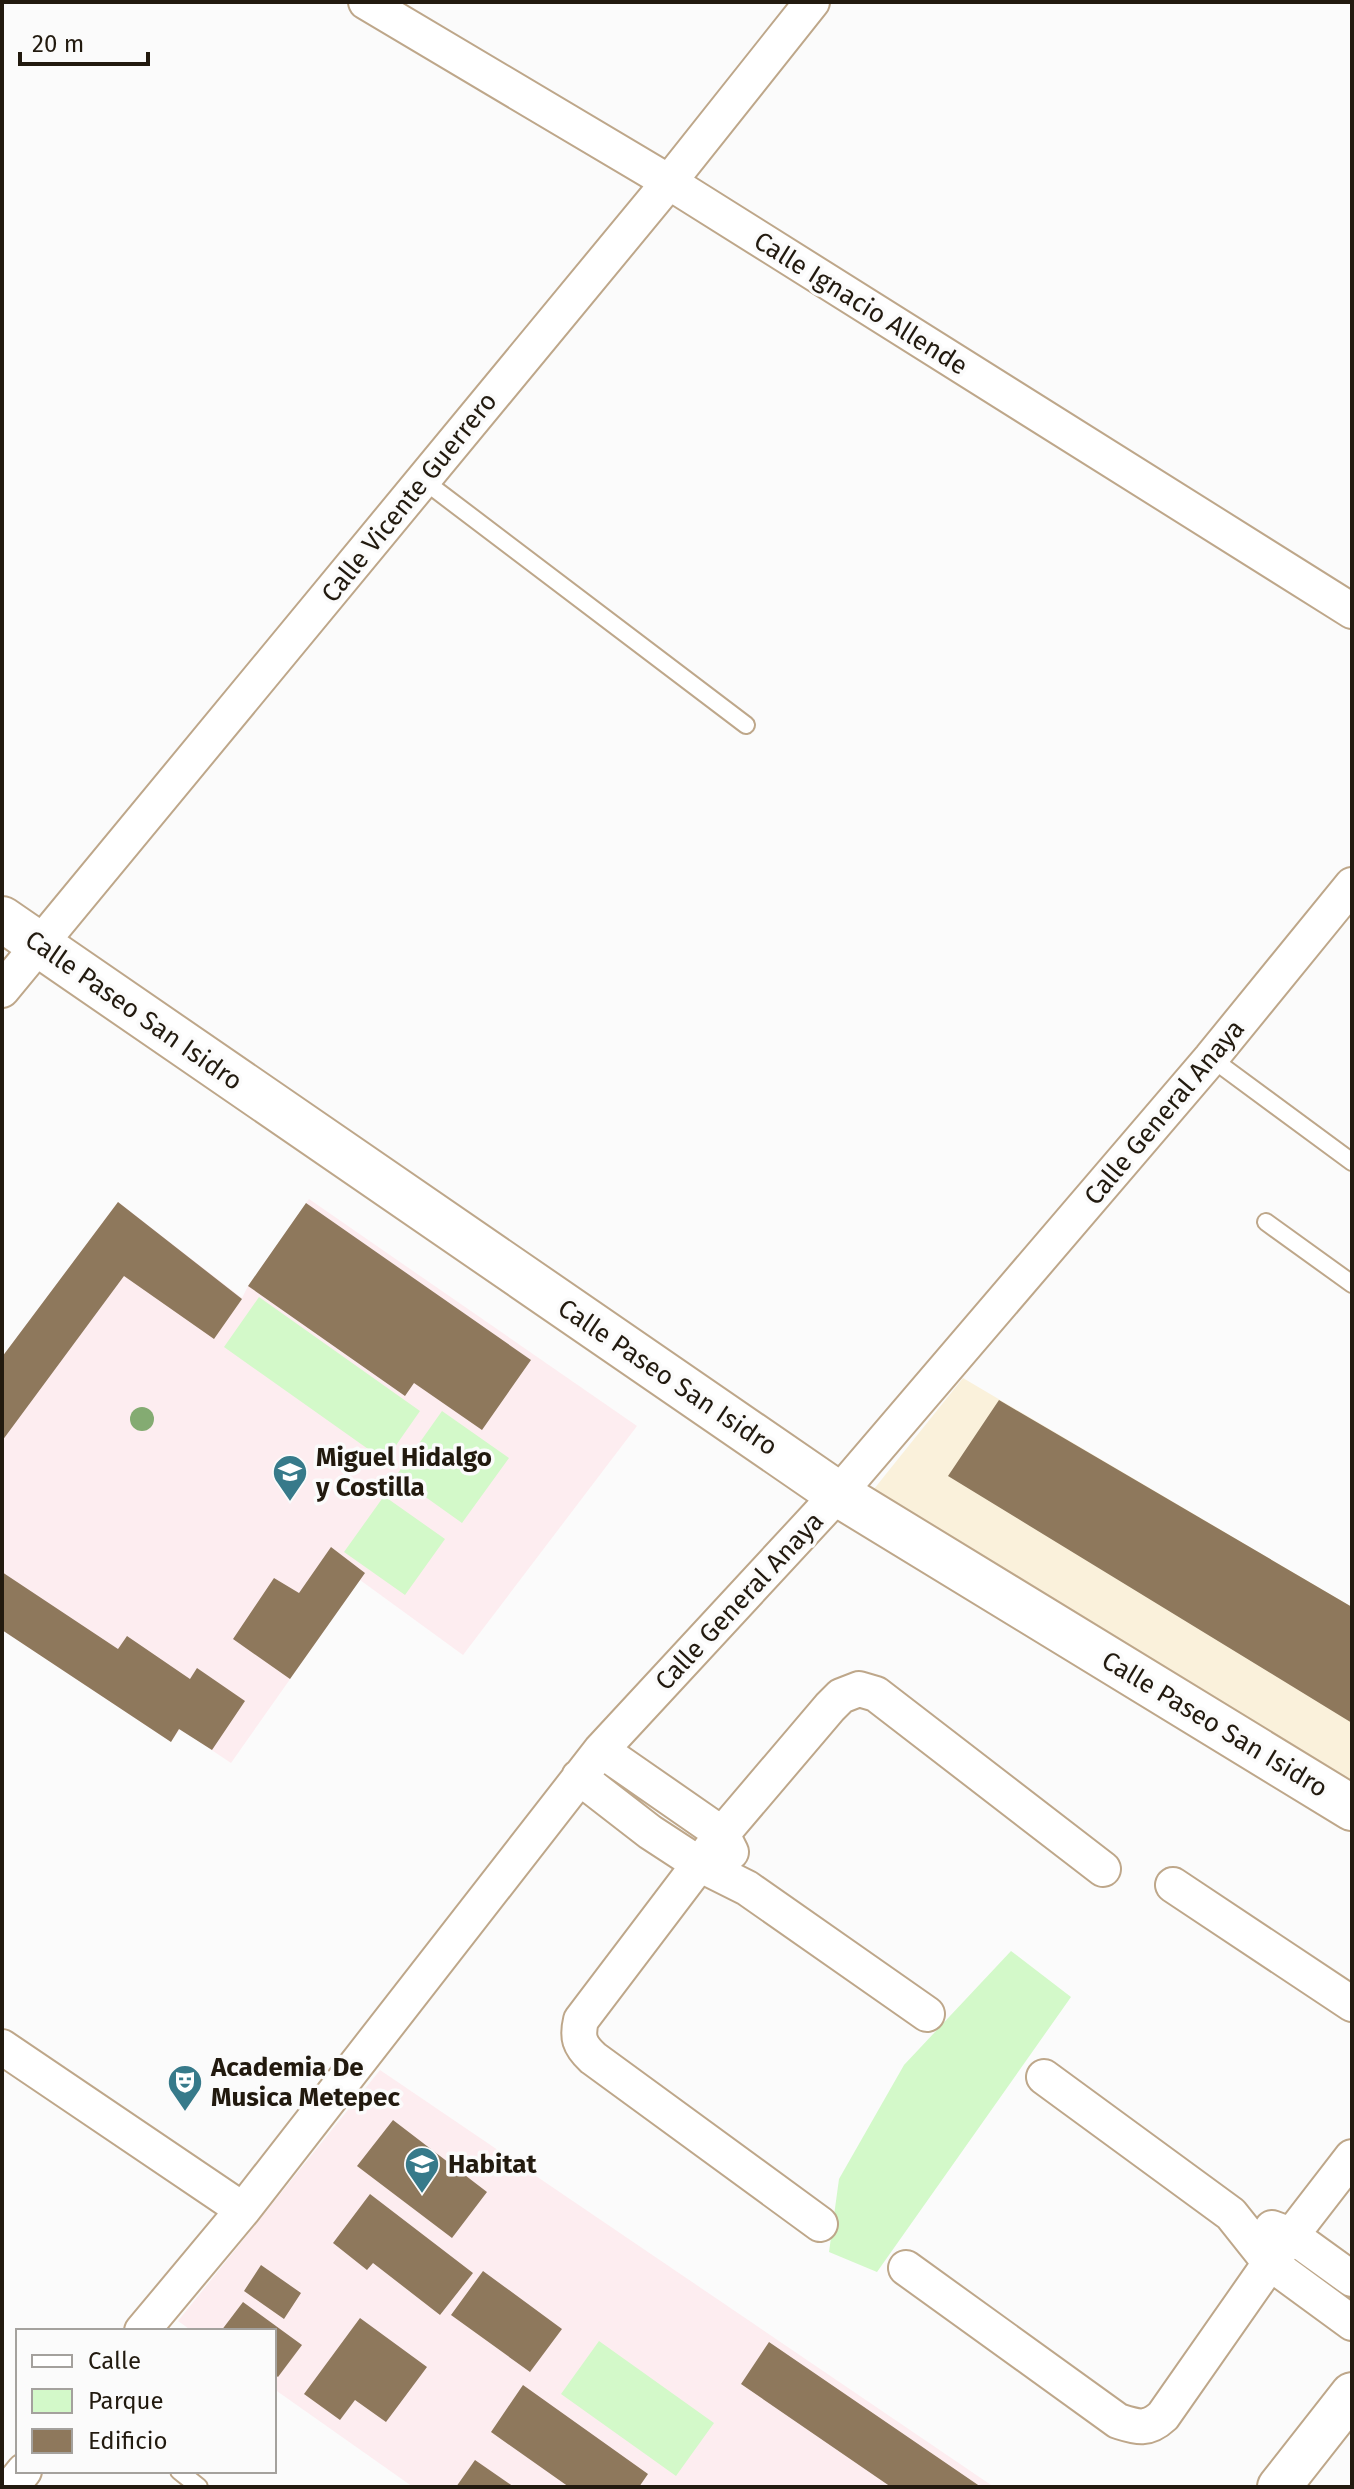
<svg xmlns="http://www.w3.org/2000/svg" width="1354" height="2489" viewBox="0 0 1354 2489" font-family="'Fira Sans',sans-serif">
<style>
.commercial{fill:#faf1db}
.education{fill:#fdedf0}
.green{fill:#d3f9c9}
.building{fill:#8e785c}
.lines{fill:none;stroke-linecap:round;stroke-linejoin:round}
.service-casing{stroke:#bea78a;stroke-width:20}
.minor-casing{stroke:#bea78a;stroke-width:38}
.tertiary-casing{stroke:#bea78a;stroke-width:46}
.secondary-casing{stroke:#bea78a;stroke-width:48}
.service{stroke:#fff;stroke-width:16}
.minor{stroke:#fff;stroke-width:34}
.tertiary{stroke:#fff;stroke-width:42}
.secondary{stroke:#fff;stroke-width:44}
.tree{fill:#84ab72}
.labels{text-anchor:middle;stroke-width:7;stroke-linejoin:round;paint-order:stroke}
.street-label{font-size:26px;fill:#221a0f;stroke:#fbfbfb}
.poi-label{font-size:26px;font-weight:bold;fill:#221a0f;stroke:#fbfbfb;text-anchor:start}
</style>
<rect width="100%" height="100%" fill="#fbfbfb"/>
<path class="commercial" d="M963 1378 1352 1607V1781L874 1489Z"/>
<path class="education" d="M309 1199 637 1426 463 1655 360 1580 231 1763 180 1729 171 1742 2 1630V1357L118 1202 242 1298 248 1286Z
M380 2070 994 2487H413L274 2389V2331H192L178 2321Z"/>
<path class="green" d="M259 1297 420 1411 385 1461 224 1347Z
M442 1411 509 1458 462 1523 396 1476Z
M384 1496 445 1539 405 1595 344 1552Z
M1011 1951 1071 1997 877 2272 829 2252 839 2179 904 2065Z
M599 2341 714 2423 676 2476 561 2394Z"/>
<path class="building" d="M118 1202 242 1299 214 1339 124 1276 2 1441V1357Z
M306 1203 531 1360 482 1430 414 1383 405 1396 248 1286Z
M999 1400 1352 1607V1723L948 1476Z
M331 1547 365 1573 290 1679 233 1639 274 1578 299 1593Z
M2 1572 118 1649 127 1636 190 1679 197 1668 245 1701 212 1750 179 1729 171 1742 2 1630Z
M393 2120 487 2192 452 2238 357 2166Z
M370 2194 473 2273 440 2315 373 2263 367 2270 333 2243Z
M261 2265 301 2293 284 2319 244 2291Z
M483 2271 562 2329 530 2372 451 2315Z
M243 2302 302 2345 278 2377 274 2374V2331H221Z
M360 2318 427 2367 386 2422 355 2400 340 2420 304 2394Z
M769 2342 981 2487H891L741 2384Z
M523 2385 648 2474 639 2487H569L491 2432Z
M475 2460 514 2487H456Z"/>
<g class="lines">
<g class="service-casing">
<path id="service" d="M423 480 746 725
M1211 1058 1352 1162
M1266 1222 1352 1284
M179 2471 199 2487"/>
</g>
<g class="minor-casing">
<path id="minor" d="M366 2 669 182 1352 611
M2 990 669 182 812 2
M601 1750 722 1834 731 1852
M579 1777 650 1832 699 1864 747 1888 927 2014
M1173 1885 1352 2004
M2 2047 243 2210
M1044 2077 1231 2214 1270 2263 1352 2323
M820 2224 593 2058C579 2045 577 2037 581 2020L722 1834 830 1707 841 1696 859 1689 876 1694 1103 1869
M1272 2228 1291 2235 1352 2279
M906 2268 1118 2421C1137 2427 1147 2431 1163 2416L1270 2263 1352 2157
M142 2331 243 2210 601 1750 838 1494 1211 1058 1352 885
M11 2487 24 2471"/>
</g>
<g class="tertiary-casing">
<path id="tertiary" d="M1279 2487 1352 2394"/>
</g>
<g class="secondary-casing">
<path id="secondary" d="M2 919 838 1494 1352 1808"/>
</g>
<use href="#service" class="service"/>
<use href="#minor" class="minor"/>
<use href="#tertiary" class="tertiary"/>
<use href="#secondary" class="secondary"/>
</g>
<circle class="tree" cx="142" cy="1419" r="12"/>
<defs>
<g id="school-pin" transform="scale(1.8)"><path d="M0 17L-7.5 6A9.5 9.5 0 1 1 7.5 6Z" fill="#377a8a" stroke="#fbfbfb"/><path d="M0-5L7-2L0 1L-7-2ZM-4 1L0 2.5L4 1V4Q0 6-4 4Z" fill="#fff"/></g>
<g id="theatre-pin" transform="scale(1.8)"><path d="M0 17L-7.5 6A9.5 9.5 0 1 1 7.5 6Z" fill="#377a8a" stroke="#fbfbfb"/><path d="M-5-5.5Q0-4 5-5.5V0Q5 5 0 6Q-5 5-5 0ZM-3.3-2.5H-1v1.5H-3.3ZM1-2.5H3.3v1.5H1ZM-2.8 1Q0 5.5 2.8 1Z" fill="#fff"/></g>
</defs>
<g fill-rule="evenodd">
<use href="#school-pin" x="290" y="1472"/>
<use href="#theatre-pin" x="185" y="2082"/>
<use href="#school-pin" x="422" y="2164"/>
</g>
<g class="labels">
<g class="street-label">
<text transform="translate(861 303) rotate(32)" y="9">Calle Ignacio Allende</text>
<text transform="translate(409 497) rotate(-51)" y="9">Calle Vicente Guerrero</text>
<text transform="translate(134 1010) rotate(35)" y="9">Calle Paseo San Isidro</text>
<text transform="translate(1164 1112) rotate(-50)" y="9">Calle General Anaya</text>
<text transform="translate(668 1377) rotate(34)" y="9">Calle Paseo San Isidro</text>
<text transform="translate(739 1601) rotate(-47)" y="9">Calle General Anaya</text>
<text transform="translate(1215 1724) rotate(31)" y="9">Calle Paseo San Isidro</text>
</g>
<g class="poi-label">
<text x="316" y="1466">Miguel Hidalgo<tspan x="316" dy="30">y Costilla</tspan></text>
<text x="211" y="2076">Academia De<tspan x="211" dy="30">Musica Metepec</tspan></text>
<text x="448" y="2173">Habitat</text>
</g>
</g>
<rect width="1354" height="2489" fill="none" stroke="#221a0f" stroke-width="8"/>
<rect x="16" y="2329" width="260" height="144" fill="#fbfbfb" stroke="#a4a19d" stroke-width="2"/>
<rect x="32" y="2355" width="40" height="12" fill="#ffffff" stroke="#a4a19d" stroke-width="2"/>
<text x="88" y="2369" font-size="24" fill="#221a0f">Calle</text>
<rect x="32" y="2389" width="40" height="24" fill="#d3f9c9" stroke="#a4a19d" stroke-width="2"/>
<text x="88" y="2409" font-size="24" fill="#221a0f">Parque</text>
<rect x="32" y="2429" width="40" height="24" fill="#8e785c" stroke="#a4a19d" stroke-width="2"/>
<text x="88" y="2449" font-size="24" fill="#221a0f">Edificio</text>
<path d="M20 52v12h128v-12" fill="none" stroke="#221a0f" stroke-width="4"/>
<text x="32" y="52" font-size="24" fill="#221a0f" stroke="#fbfbfb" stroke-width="6" paint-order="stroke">20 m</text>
</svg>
